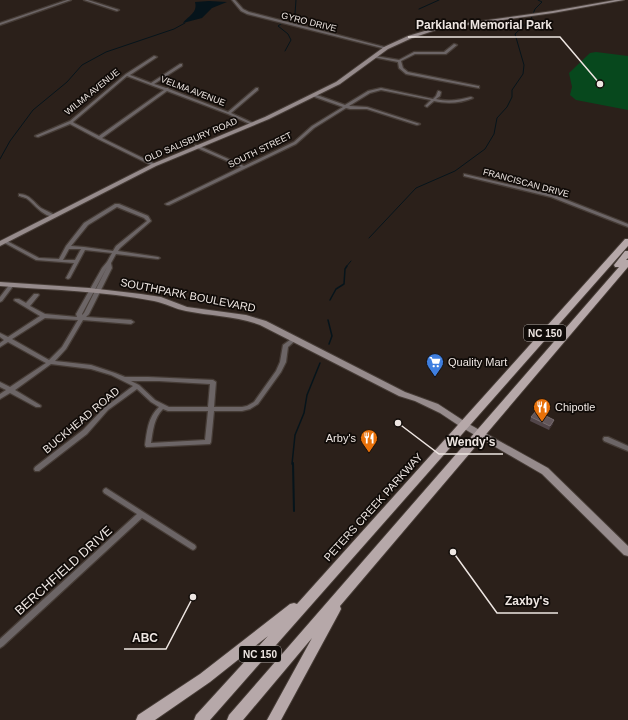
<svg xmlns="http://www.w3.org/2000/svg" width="628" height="720" viewBox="0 0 628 720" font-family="Arial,sans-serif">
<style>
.green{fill:#07481d}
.water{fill:#06141b}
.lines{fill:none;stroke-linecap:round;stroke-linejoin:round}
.stream-far2{stroke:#06141b;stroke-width:1}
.stream-far1{stroke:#06141b;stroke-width:1.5}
.stream{stroke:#06141b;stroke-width:2}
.street-casing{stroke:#463c36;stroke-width:2.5}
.secondary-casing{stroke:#463c36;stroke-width:2}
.primary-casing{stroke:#463c36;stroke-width:2}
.street{fill:#6c6566;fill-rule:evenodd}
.secondary{fill:#968b8c;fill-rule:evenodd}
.primary{fill:#b6a8a9;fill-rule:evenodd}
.wall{fill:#514549}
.shaded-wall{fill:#3b2f30}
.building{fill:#62565a;stroke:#786d6f}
.labels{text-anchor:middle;stroke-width:3.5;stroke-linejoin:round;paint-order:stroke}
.far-street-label{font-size:9px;fill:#eee6e2;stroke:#100b08}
.shield{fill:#100b08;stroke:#aba4a1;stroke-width:1}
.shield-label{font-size:10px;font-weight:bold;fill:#eee6e2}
.street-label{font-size:11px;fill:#eee6e2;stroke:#100b08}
.poi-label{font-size:11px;fill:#eee6e2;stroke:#100b08;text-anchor:start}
.near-street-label{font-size:13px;fill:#eee6e2;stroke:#100b08}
.leader{fill:none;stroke:#eee6e2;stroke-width:1.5}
.callout-dot{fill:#eee6e2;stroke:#100b08;stroke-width:1.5}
.callout-label{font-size:12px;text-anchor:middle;font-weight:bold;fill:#eee6e2;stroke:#100b08;stroke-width:3.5;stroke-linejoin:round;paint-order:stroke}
</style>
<rect width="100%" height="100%" fill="#2b201a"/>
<path class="green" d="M596 52 628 56V110L576 100 570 95 572 87 569 73 590 53Z"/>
<path class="water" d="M209 1 227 2 212 8 202 18 183 23C188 16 198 13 195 2Z"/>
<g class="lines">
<path class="stream-far2" d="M419 9 439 0
M285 51 291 40 288 34 278 26 295 14 296 0
M0 159 10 141 33 110 67 82 82 65 106 52 174 29 185 23
M369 238 416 188 455 171 485 149 494 134 497 118 507 107 512 97V90L523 74 524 65 515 34 531 19 535 9 542 2 538 0
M346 267 351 261"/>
<path class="stream-far1" d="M330 300 336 289 344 284 345 269 347 266
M328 320 332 336 329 344
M292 464 295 435 304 413 307 395 320 363"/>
<path class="stream" d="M293 463 294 511"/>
<g class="street-casing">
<path id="street" d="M67 0H71L0 25V23Z
M84 0H88L119 10 117 11Z
M232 0H235L243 9 249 12 388 48 386 49 247 14 241 11Z
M454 44 457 45 446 54H415L401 61 403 68 408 72 478 86H479V88L406 74 399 68 398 62 373 57 375 56 399 60 414 52H444Z
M154 56 157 57 130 75 151 83 180 64H182V66L154 84 166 88H168L169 89 228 112 256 88H258V90L231 113 255 124 252 125 228 114 167 91 102 138 155 164V166H153L98 139 70 124 38 137 35 136 70 121 126 74ZM127 76 164 90 99 136 74 123 73 122Z
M381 88 433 99 436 96 438 91H439L441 92 440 96 436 99C449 102 459 100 471 97L473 98C461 103 447 104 434 101L427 107 425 106 431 100 381 90 370 93 349 106 367 107 420 124 417 125 367 109H350L346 108 314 128 296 144 169 205H167L165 204 241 167 195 147V145H197L244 166 294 142 312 126 343 107 312 96V94H314L345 105 368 91Z
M464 174 554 195 628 224V227L551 197 464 176Z
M19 194C30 194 34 203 41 208 46 211 52 213 56 216V217C42 217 35 204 26 198 25 198 20 196 19 196Z
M115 204H119L148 216 151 221 120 248 118 251 158 257 160 258 158 259 116 254 111 263 112 268 89 314 86 317 131 320 134 322 131 324 83 320 66 349 55 361 91 365 115 373 125 377H148L213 380 216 382 214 407H242L247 406 254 402 276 371 280 362 283 345 294 337 297 339 288 347 286 362 281 372 258 404 250 409 242 411H214L211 442 210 444 148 447H146L145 445C147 431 148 417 159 407L151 402 137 389 108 410 87 434 39 471H35L34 469 35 467 83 430 104 408 133 386 111 375 91 369 51 364 15 390 40 405 41 406 40 407H36L10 393 0 399V394L6 390 0 387V382L10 387 46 363 8 342 0 347V343L4 340 0 337V333L8 337 40 316 15 301 14 300 15 299H19L26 303 34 294H38L39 295 30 306 45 314 77 317 76 314 102 268 107 262 112 253 85 250 70 278 68 279 66 278 74 263 36 260 3 242V241H7L39 258 59 259 66 246 84 223ZM117 207 144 218 147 221 116 246 113 251 84 247 71 246 88 225ZM69 249H81L75 260H63ZM107 267 84 313 82 315V314ZM45 318 78 320 62 347 49 360 12 339ZM131 381H159L210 384 208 407H169L155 400 139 385ZM163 409 168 411H208L205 440 151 443C153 430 154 418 163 409Z
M10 284H14V285L2 301 0 302V297Z
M604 437H608L628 446V451L604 441 603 439Z
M106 488 195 545 196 547 195 549 193 550 191 549 142 518 3 646 0 648V639L137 514 104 493 103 491 104 489Z"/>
</g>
<g class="secondary-casing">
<path id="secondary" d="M615 0H624L553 13 439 29 412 38 388 49 340 84 269 119 156 166 0 246V241L152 164 265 117 336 82 384 47 408 36 438 27 553 11Z
M0 282 89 288 141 294 161 297 187 307 246 315 266 321 405 392 438 404 467 423 548 468 628 546V556L624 555 542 474 461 427 440 413 415 401 399 396 260 325C236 316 211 316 186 311 175 309 165 303 154 301 104 291 51 290 0 286Z"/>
</g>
<g class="primary-casing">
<path id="primary" d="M625 239H628V246L210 720H194L196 715 268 636 210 682 155 720H136L138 715 200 674 290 604 294 603 297 604Z
M625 251H628V258L626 260H628V267L340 606 341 609 339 613 281 720H267L312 638 243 720H227L229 715 619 267H615L614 265Z"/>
</g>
<use href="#street" class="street"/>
<use href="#secondary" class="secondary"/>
<use href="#primary" class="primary"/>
</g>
<path class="wall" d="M531 417 553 424 549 430 530 421Z"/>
<path class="shaded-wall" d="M554 420 553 424 549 430 550 426Z"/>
<path class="building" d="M536 411 554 420 550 426 531 417Z"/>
<defs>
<g id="supermarket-pin" transform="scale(0.9)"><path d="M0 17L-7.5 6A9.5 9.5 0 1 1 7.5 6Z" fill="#3f7fe0" stroke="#100b08"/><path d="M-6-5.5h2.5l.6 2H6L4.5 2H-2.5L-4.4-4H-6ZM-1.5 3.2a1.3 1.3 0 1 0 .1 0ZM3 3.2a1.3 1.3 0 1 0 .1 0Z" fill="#fff"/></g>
<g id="restaurant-pin" transform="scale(0.9)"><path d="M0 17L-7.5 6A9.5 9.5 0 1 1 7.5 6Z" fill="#e8710a" stroke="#100b08"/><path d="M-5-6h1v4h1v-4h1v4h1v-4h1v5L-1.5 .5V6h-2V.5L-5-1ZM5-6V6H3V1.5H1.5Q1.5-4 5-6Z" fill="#fff"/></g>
</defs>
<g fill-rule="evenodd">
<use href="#supermarket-pin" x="435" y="362"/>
<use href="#restaurant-pin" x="542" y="407"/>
<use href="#restaurant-pin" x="369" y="438"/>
</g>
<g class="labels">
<g class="far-street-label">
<text transform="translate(309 22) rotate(14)" y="3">GYRO DRIVE</text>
<text transform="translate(193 91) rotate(21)" y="3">VELMA AVENUE</text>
<text transform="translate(92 92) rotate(-39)" y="3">WILMA AVENUE</text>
<text transform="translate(191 140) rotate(-23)" y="3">OLD SALISBURY ROAD</text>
<text transform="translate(260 150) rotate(-26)" y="3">SOUTH STREET</text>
<text transform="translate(526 183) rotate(15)" y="3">FRANCISCAN DRIVE</text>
</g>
<g class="shield">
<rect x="524" y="325" width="42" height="16" rx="3"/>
<rect x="239" y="646" width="42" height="16" rx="3"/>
</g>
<g class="shield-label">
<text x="545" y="337">NC 150</text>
<text x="260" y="658">NC 150</text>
</g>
<g class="street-label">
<text transform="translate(188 295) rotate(11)" y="4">SOUTHPARK BOULEVARD</text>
<text transform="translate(81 420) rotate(-40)" y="4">BUCKHEAD ROAD</text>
<text transform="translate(373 507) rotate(-48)" y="4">PETERS CREEK PARKWAY</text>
</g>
<g class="poi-label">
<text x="448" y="366">Quality Mart</text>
<text x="555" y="411">Chipotle</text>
<text x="356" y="442" text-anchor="end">Arby's</text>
</g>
<g class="near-street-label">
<text transform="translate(63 570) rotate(-42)" y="5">BERCHFIELD DRIVE</text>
</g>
</g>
<path class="leader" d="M600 84L560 37H408M398 423L439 454H503M453 552L497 613H558M193 597L166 649H124"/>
<g class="callout-dot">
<circle cx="600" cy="84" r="4"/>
<circle cx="398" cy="423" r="4"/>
<circle cx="453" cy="552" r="4"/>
<circle cx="193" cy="597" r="4"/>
</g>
<g class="callout-label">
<text x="484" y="29">Parkland Memorial Park</text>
<text x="471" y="446">Wendy's</text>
<text x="527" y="605">Zaxby's</text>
<text x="145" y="642">ABC</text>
</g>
</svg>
